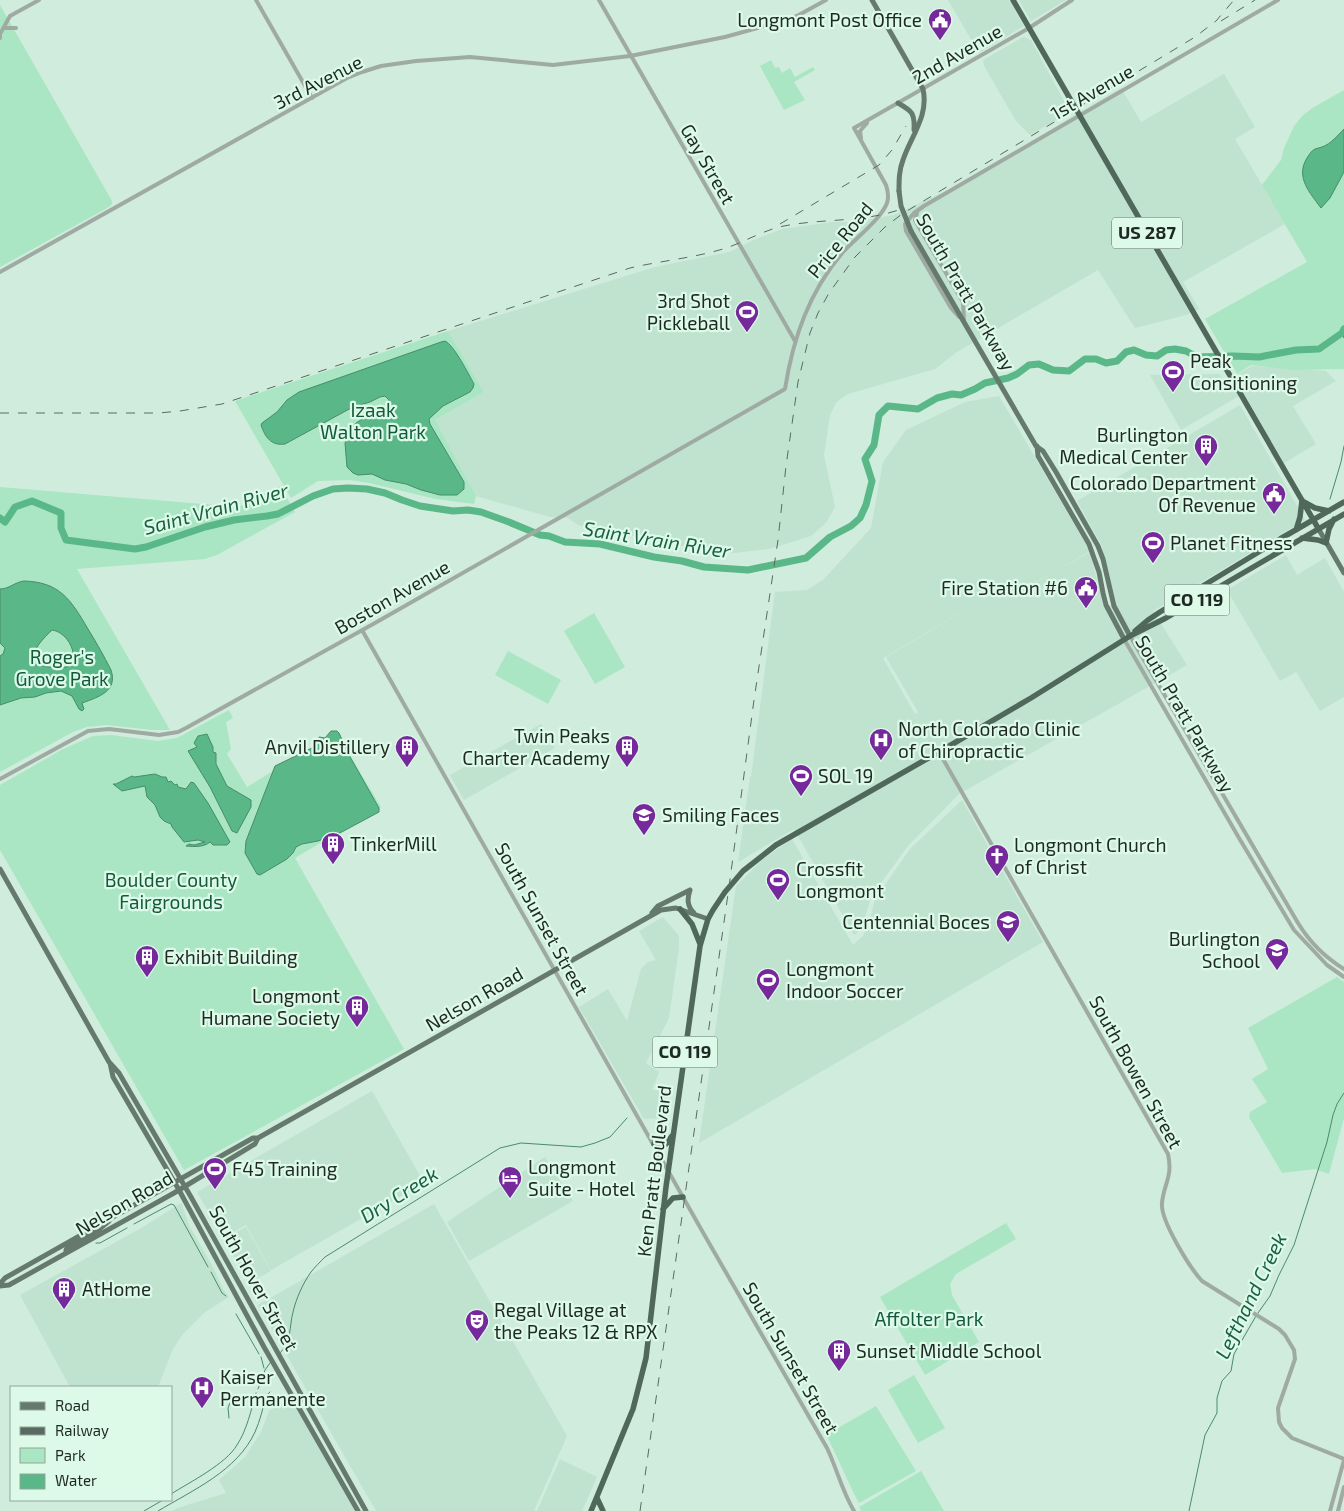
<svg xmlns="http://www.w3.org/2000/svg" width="1344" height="1511" viewBox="0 0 1344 1511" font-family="'Exo 2',sans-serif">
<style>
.built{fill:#bfe3ce;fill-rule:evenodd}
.green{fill:#aae6c4}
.water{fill:#59b788;stroke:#488c6a;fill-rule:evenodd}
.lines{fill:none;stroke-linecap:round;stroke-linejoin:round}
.stream{stroke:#488c6a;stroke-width:1}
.river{stroke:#59b788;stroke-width:7}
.minor{stroke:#9faaa3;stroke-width:4}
.major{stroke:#657a6d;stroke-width:5}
.highway{stroke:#50685a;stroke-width:5.5}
.rail{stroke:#5a6a60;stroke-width:1;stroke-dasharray:9 9;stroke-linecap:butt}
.major-bridge{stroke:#657a6d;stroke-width:5}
.labels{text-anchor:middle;stroke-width:4.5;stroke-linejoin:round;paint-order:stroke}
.shield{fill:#ddfae9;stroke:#58685e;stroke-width:1}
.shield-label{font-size:18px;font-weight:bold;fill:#1f2923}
.poi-label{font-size:19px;fill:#1f2923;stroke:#ddfae9;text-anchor:start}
.street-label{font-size:19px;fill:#1f2923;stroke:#ddfae9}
.park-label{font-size:19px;fill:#125a3b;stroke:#ddfae9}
.water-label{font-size:20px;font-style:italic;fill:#1b6141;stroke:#ddfae9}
</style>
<rect width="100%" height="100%" fill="#d0ecdc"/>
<path class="built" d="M948 0H1009L1024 26 979 53Z
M1019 0H1066L1031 21Z
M1023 37 1031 40 1070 112 1030 135 1016 121 984 66 983 60Z
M1224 74 1255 127 1235 139 1285 224 1183 282 1199 309 1186 315 1135 328 1098 270 957 352 935 369 848 394 842 398 836 403 830 415 824 455 835 507 826 523 811 536 769 549 734 553 700 550 664 542 578 525 568 518 550 517 476 496 435 420 484 392 448 331 655 267 729 252 756 239 782 229 833 222H853L894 215 950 189 1121 88 1141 122Z
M1252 366 1326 371 1336 381 1293 406 1316 444 1284 463 1244 393 1181 430 1150 375 1219 374 1224 382Z
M999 396 1090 551 1037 582 1034 578 1036 582 1090 552 1104 608 1116 602 1102 546 1077 501 1240 405 1305 520 1153 611 1187 665 959 794 907 847 871 897 864 920 858 932 854 935 794 829 738 862 750 777 783 781 751 777 775 592 807 590 823 580 871 528 883 462 906 430 965 402ZM1031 572 886 657 918 712 915 714 883 658Z
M1286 555 1297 575 1325 558 1344 592V697L1320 711 1296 672 1280 681 1227 590Z
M541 724 555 748 464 800 450 775Z
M962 800 1043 942 699 1143 736 886 762 860 792 839 853 945 863 936 869 923 875 899 910 849Z
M663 917 679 936V948L669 1018 646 1063 659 1072 652 1090 667 1091 664 1118 644 1119 579 1007 608 989 627 1021 641 969 648 962 656 960 639 931Z
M372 1091 424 1183 271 1270 246 1225 223 1238 197 1192Z
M545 1157 573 1201 469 1261 447 1222Z
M181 1203 190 1227 212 1265 223 1289 229 1297 205 1312 183 1334 173 1349 158 1387H70L20 1295 143 1227Z
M434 1204 567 1436 534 1511H376L258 1305Z
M246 1227 271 1271 249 1283 224 1239Z
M292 1397 358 1511H172L178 1508 226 1493 219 1480 245 1457 261 1432 269 1411Z
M560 1459 597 1477 582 1511H537Z"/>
<path class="green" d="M0 5 112 201V204L109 207 0 267Z
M771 60 775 68 779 67 782 73 790 68 795 77 813 67 815 70 794 82 805 100 784 110 760 66Z
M1344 90V369L1295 370 1251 365 1237 374 1205 319 1307 262 1262 185 1281 160 1284 148 1294 126 1303 115 1314 107Z
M448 331 484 392 435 420 476 496 474 504 436 499 369 483 350 480 318 481 291 498 235 401Z
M280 486 295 512 217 555 205 559 77 569 170 730H152L106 725 87 727 73 732 0 772V487L239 507Z
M594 613 625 667 595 684 564 631Z
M508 651 561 680 548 704 495 675Z
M229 710 233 718 226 722 231 749 227 754 247 787 336 732 381 807 295 858 404 1049 184 1170 0 850V785L63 749 93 736 111 735 158 741 177 738Z
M1337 977 1344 982V1118L1329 1174 1315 1169 1282 1173 1249 1117 1250 1112 1267 1102 1252 1079 1268 1069 1248 1028Z
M1006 1223 1016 1239 956 1274 950 1284 952 1295 979 1342 925 1375 880 1297Z
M914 1375 945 1428 918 1443 888 1390Z
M876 1406 916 1471 859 1503C847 1481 838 1457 826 1435Z
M921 1471 944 1511H861L859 1507Z"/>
<path class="water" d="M1344 129V172L1330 198 1321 208C1310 193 1295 177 1307 158 1309 155 1311 151 1315 149 1317 148 1320 148 1322 147 1331 144 1338 135 1344 129Z
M445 341C454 345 469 375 474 384L473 388 470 392 443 406 429 419 430 424 464 482V489L457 495H440L421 490 406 484 385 480 372 474 358 475 353 473 347 467 345 443 351 429 356 423 367 416 381 414 386 411 389 400 385 396 380 397 370 402 353 407 285 444C271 446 265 437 261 425L262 423 277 412 287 400 299 392 441 342Z
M24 581C60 582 71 600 88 629 96 642 104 656 111 670 118 691 99 697 82 703L84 709 82 711 79 709 72 696 61 691 46 693 35 697 21 698 0 705V656L3 654 5 648 0 643V589C9 589 15 582 24 581ZM52 630C71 633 81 662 66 667 58 669 47 667 39 665L38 666 32 662C32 649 44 638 52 630Z
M331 731H337L339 733 349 755 379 808V812L338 834 318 841 302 844 296 847 293 853 287 859 260 875 257 874 245 853 246 841 275 766 312 748 316 745 315 742 319 740V737L325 738Z
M207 734 213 747V752L216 753V764L227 786 251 800V807L237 833 232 831 210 787 188 751 197 747 194 743 198 736Z
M155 774 162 777H166L168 782 171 781 175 785 177 784 178 787 186 789 191 782 194 783 208 803 230 842 227 845H213L210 842C204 847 195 847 186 846L189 844 194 845 205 842 198 840 184 842 172 827 171 824 164 821 160 817 155 805 147 797 145 786 122 791 113 784H116L132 776 134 777Z"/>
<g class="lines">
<path class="stream" d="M1342 333 1344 338
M1330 499 1341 462 1344 446
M134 1224 171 1204 174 1205 208 1267
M96 1243H100L127 1228
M211 1272 222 1293 226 1296
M1258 1313 1270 1296 1279 1275 1294 1245 1327 1142 1333 1115 1337 1104 1344 1093
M236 1314 259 1354
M280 1353C292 1342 289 1327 293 1312 296 1299 303 1283 311 1272 315 1267 320 1262 325 1257L500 1148 521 1143 581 1147 595 1143 610 1137 627 1118
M261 1357 264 1368
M258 1389 265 1370 270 1363
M229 1418 228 1408 232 1398
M171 1494C190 1482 226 1464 237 1445 247 1430 251 1410 256 1393
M144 1511 163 1500
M158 1511C193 1490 237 1471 255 1432 260 1421 263 1408 266 1396L270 1392
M1189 1511 1205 1435 1217 1413V1398L1222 1381 1231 1371 1234 1354 1256 1316"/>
<path class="river" d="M0 518 5 522 15 507 32 501 61 513V528L66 540 135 549 146 547 205 527 234 520 267 516 278 514 313 496 333 489 348 488 367 489 385 493 402 500 420 506 453 511 468 510 481 512 509 522 540 535 549 536 565 542 600 544 654 557 682 561 704 567 748 570 806 558 830 537 851 526 860 518 866 505 872 481 865 459 874 445 879 415 888 406 918 409 937 398 952 394 961 395 975 389 985 383 1008 378 1017 374 1029 365 1039 364 1053 370 1069 371 1085 359H1096L1106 363 1117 361 1126 352 1134 350 1146 355 1157 356 1166 350 1175 349 1186 351 1197 357 1233 356 1259 357 1296 350 1319 349 1342 333 1344 329"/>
<path class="minor" d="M256 0 312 98
M599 0 795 341
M5 28H16
M0 38V34L10 16 39 0
M861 138 860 131 867 123
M917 213 915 220 916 222 963 302 964 320
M0 272 347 78 362 72 381 66 416 61 470 57 553 65 630 56 725 37 783 21 797 16 826 0
M959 317 951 308 906 231 905 224 914 213 924 206 1278 0
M362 630 705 1236 827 1448C837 1469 842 1491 854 1511
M1130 636 1298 923C1309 941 1326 958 1344 969
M1124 639 1239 838 1294 930 1327 965 1344 977
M939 752 1168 1154C1173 1177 1164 1183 1162 1203 1160 1220 1190 1268 1202 1281L1279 1329 1285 1335 1294 1350 1295 1359 1278 1408 1279 1422 1282 1428 1292 1438 1344 1459
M0 779 88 731 109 729 159 735 178 732 186 728 375 623 785 389C793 338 809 292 843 252 855 239 881 219 887 203 889 197 888 191 886 185L854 128 1029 28 1072 0
M1330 1511 1344 1460
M1338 1511 1344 1487"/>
<path class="major" d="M872 0 923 89C929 116 911 136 903 160 899 170 899 180 899 191
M898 103C912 111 915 113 914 130
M911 231 1036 446 1043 451 1056 472 1098 546 1103 559 1114 606 1130 636
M1037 446 1038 456 1089 544 1099 572 1103 593 1106 605 1124 639
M1318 528 1344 573
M0 869 109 1062 119 1073 191 1197 366 1511
M690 890C687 899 687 906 694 913
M652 913 658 906 690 890
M110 1063 113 1077 179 1190 264 1347 358 1511
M66 1253V1250L67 1248 98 1230 109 1221
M0 1284 5 1278 253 1138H258L661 910 676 908 708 919
M0 1286 9 1285 174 1193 255 1144 258 1138"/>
<path class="highway" d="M1013 0 1318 528
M1304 502 1315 508 1329 511
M1296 530 1300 517 1302 500
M1302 538 1318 540 1326 543 1329 529 1334 519
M1135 631 1148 620 1160 612 1280 539 1344 502
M680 909 692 924 700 944
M654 1144 662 1146 666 1144 672 1136
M663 1209 673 1198 683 1197
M597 1498 603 1511
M591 1511 633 1409 646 1358 666 1187 700 946 708 919 713 910 725 892 743 871 776 845 939 752 1031 698 1130 636 1166 618 1344 514"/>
<path class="rail" d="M1221 21 1255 0
M780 224 879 165 892 150 906 126
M0 413H159L180 411 222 404 630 268C660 261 693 258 723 249 743 243 763 230 784 226 824 218 866 223 904 208
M640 1511 729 887 754 700 778 540 786 466 798 382 810 333 818 313 829 293 855 257 885 227 902 214 1195 37 1216 21 1234 0"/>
<path class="major-bridge" d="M899 191 901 206 911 231"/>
</g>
<defs>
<g id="civic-pin" transform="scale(1.25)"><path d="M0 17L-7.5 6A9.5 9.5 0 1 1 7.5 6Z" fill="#76299b" stroke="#ddfae9"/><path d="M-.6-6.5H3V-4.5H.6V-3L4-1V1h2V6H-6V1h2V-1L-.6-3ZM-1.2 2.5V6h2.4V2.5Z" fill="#fff"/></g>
<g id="stadium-pin" transform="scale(1.25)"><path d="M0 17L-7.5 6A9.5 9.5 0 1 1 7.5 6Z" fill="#76299b" stroke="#ddfae9"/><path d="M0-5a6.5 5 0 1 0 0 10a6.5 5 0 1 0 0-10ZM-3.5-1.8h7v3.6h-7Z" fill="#fff"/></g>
<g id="building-pin" transform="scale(1.25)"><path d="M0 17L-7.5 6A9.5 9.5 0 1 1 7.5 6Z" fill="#76299b" stroke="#ddfae9"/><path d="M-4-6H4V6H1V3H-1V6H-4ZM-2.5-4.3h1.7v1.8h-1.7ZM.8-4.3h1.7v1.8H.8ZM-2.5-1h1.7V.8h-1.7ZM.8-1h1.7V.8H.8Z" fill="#fff"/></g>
<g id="hospital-pin" transform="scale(1.25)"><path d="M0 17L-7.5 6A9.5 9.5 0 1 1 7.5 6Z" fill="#76299b" stroke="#ddfae9"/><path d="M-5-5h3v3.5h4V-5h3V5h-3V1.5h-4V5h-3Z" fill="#fff"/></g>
<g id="school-pin" transform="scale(1.25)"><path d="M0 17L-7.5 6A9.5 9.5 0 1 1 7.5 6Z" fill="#76299b" stroke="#ddfae9"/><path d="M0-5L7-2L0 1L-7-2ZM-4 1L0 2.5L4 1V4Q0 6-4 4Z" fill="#fff"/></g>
<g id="church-pin" transform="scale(1.25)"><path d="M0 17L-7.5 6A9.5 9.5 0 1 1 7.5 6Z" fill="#76299b" stroke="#ddfae9"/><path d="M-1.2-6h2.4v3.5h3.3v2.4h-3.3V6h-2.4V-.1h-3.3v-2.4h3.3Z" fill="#fff"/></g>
<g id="hotel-pin" transform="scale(1.25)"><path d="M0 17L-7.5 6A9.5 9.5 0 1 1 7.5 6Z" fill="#76299b" stroke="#ddfae9"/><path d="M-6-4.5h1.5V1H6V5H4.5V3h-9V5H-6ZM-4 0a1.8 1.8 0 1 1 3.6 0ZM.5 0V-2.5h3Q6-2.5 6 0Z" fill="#fff"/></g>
<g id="theatre-pin" transform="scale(1.25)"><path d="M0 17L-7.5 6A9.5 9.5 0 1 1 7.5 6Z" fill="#76299b" stroke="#ddfae9"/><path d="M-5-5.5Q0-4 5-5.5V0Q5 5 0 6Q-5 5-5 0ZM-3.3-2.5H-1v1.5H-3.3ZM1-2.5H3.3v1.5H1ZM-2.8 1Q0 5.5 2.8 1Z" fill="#fff"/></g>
</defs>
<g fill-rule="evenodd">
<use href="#civic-pin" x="940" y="20"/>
<use href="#stadium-pin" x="747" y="312"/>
<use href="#stadium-pin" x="1173" y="372"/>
<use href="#building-pin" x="1206" y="446"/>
<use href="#civic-pin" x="1274" y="494"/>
<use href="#stadium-pin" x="1153" y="543"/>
<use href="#civic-pin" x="1086" y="588"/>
<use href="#hospital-pin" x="881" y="740"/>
<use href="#building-pin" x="407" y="747"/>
<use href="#building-pin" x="627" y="747"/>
<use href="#stadium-pin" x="801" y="776"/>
<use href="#school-pin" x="644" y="815"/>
<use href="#building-pin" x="333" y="844"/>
<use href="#church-pin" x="997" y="856"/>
<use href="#stadium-pin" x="778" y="880"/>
<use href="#school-pin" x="1008" y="922"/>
<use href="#school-pin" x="1277" y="950"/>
<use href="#building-pin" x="147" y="957"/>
<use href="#stadium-pin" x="768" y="980"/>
<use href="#building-pin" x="357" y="1007"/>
<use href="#stadium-pin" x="215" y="1169"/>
<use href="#hotel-pin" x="510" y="1178"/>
<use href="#building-pin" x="64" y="1289"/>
<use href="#theatre-pin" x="477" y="1321"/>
<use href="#building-pin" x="839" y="1351"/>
<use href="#hospital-pin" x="202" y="1388"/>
</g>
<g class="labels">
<g class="shield">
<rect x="1112" y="217.5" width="70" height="31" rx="4"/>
<rect x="1164.5" y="584.5" width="65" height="31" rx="4"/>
<rect x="652.5" y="1036.5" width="65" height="31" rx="4"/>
</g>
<g class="shield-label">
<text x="1147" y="239">US 287</text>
<text x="1197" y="606">CO 119</text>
<text x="685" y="1058">CO 119</text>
</g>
<g class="poi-label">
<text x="922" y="27" text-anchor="end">Longmont Post Office</text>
<text x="730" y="308" text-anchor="end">3rd Shot<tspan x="730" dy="22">Pickleball</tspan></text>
<text x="1190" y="368">Peak<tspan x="1190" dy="22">Consitioning</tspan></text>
<text x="1188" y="442" text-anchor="end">Burlington<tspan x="1188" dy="22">Medical Center</tspan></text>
<text x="1256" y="490" text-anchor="end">Colorado Department<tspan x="1256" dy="22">Of Revenue</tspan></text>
<text x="1170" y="550">Planet Fitness</text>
<text x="1068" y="595" text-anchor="end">Fire Station #6</text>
<text x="898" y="736">North Colorado Clinic<tspan x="898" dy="22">of Chiropractic</tspan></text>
<text x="610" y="743" text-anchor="end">Twin Peaks<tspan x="610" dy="22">Charter Academy</tspan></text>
<text x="390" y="754" text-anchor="end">Anvil Distillery</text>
<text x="818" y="783">SOL 19</text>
<text x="662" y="822">Smiling Faces</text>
<text x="350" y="851">TinkerMill</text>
<text x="1014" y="852">Longmont Church<tspan x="1014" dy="22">of Christ</tspan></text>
<text x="796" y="876">Crossfit<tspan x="796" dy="22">Longmont</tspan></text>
<text x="990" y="929" text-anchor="end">Centennial Boces</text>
<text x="1260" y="946" text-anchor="end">Burlington<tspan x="1260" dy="22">School</tspan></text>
<text x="164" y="964">Exhibit Building</text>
<text x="786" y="976">Longmont<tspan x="786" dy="22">Indoor Soccer</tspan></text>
<text x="340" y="1003" text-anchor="end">Longmont<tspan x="340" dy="22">Humane Society</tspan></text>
<text x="528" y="1174">Longmont<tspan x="528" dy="22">Suite - Hotel</tspan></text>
<text x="232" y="1176">F45 Training</text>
<text x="82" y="1296">AtHome</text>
<text x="494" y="1317">Regal Village at<tspan x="494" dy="22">the Peaks 12 &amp; RPX</tspan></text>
<text x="856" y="1358">Sunset Middle School</text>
<text x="220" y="1384">Kaiser<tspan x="220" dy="22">Permanente</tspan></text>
</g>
<g class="street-label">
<text transform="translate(957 54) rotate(-30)" y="7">2nd Avenue</text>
<text transform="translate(318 82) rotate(-27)" y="7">3rd Avenue</text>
<text transform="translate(1092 92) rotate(-30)" y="7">1st Avenue</text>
<text transform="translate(708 164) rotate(60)" y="7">Gay Street</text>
<text transform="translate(840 240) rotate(-51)" y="7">Price Road</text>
<text transform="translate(966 292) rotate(60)" y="7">South Pratt Parkway</text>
<text transform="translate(392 597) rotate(-30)" y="7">Boston Avenue</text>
<text transform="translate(1185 714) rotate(60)" y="7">South Pratt Parkway</text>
<text transform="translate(542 919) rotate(61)" y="7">South Sunset Street</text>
<text transform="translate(474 999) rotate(-30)" y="7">Nelson Road</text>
<text transform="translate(1136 1072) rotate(61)" y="7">South Bowen Street</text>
<text transform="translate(654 1171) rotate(-83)" y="7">Ken Pratt Boulevard</text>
<text transform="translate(124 1203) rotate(-30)" y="7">Nelson Road</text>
<text transform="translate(254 1278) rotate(61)" y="7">South Hover Street</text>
<text transform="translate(791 1358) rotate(60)" y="7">South Sunset Street</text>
</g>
<g class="park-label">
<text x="373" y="417">Izaak<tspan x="373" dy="22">Walton Park</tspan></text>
<text x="62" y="664">Roger's<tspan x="62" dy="22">Grove Park</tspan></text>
<text x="171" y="887">Boulder County<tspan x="171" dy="22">Fairgrounds</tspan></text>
<text x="929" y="1326">Affolter Park</text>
</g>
<g class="water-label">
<text transform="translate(216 509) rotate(-15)" y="7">Saint Vrain River</text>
<text transform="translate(657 540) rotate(9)" y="7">Saint Vrain River</text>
<text transform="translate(399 1195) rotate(-32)" y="7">Dry Creek</text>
<text transform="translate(1251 1296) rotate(-64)" y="7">Lefthand Creek</text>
</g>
</g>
<rect x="10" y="1386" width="162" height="115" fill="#ddfae9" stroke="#91a69a"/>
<rect x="20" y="1402" width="25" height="8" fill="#657a6d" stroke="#91a69a"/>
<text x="55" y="1411" font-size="15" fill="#1f2923">Road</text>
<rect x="20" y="1427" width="25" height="8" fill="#5a6a60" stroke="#91a69a"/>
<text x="55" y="1436" font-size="15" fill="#1f2923">Railway</text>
<rect x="20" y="1448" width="25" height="15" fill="#aae6c4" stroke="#91a69a"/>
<text x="55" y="1461" font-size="15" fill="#1f2923">Park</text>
<rect x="20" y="1474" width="25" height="15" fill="#59b788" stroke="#91a69a"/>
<text x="55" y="1486" font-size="15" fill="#1f2923">Water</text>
</svg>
